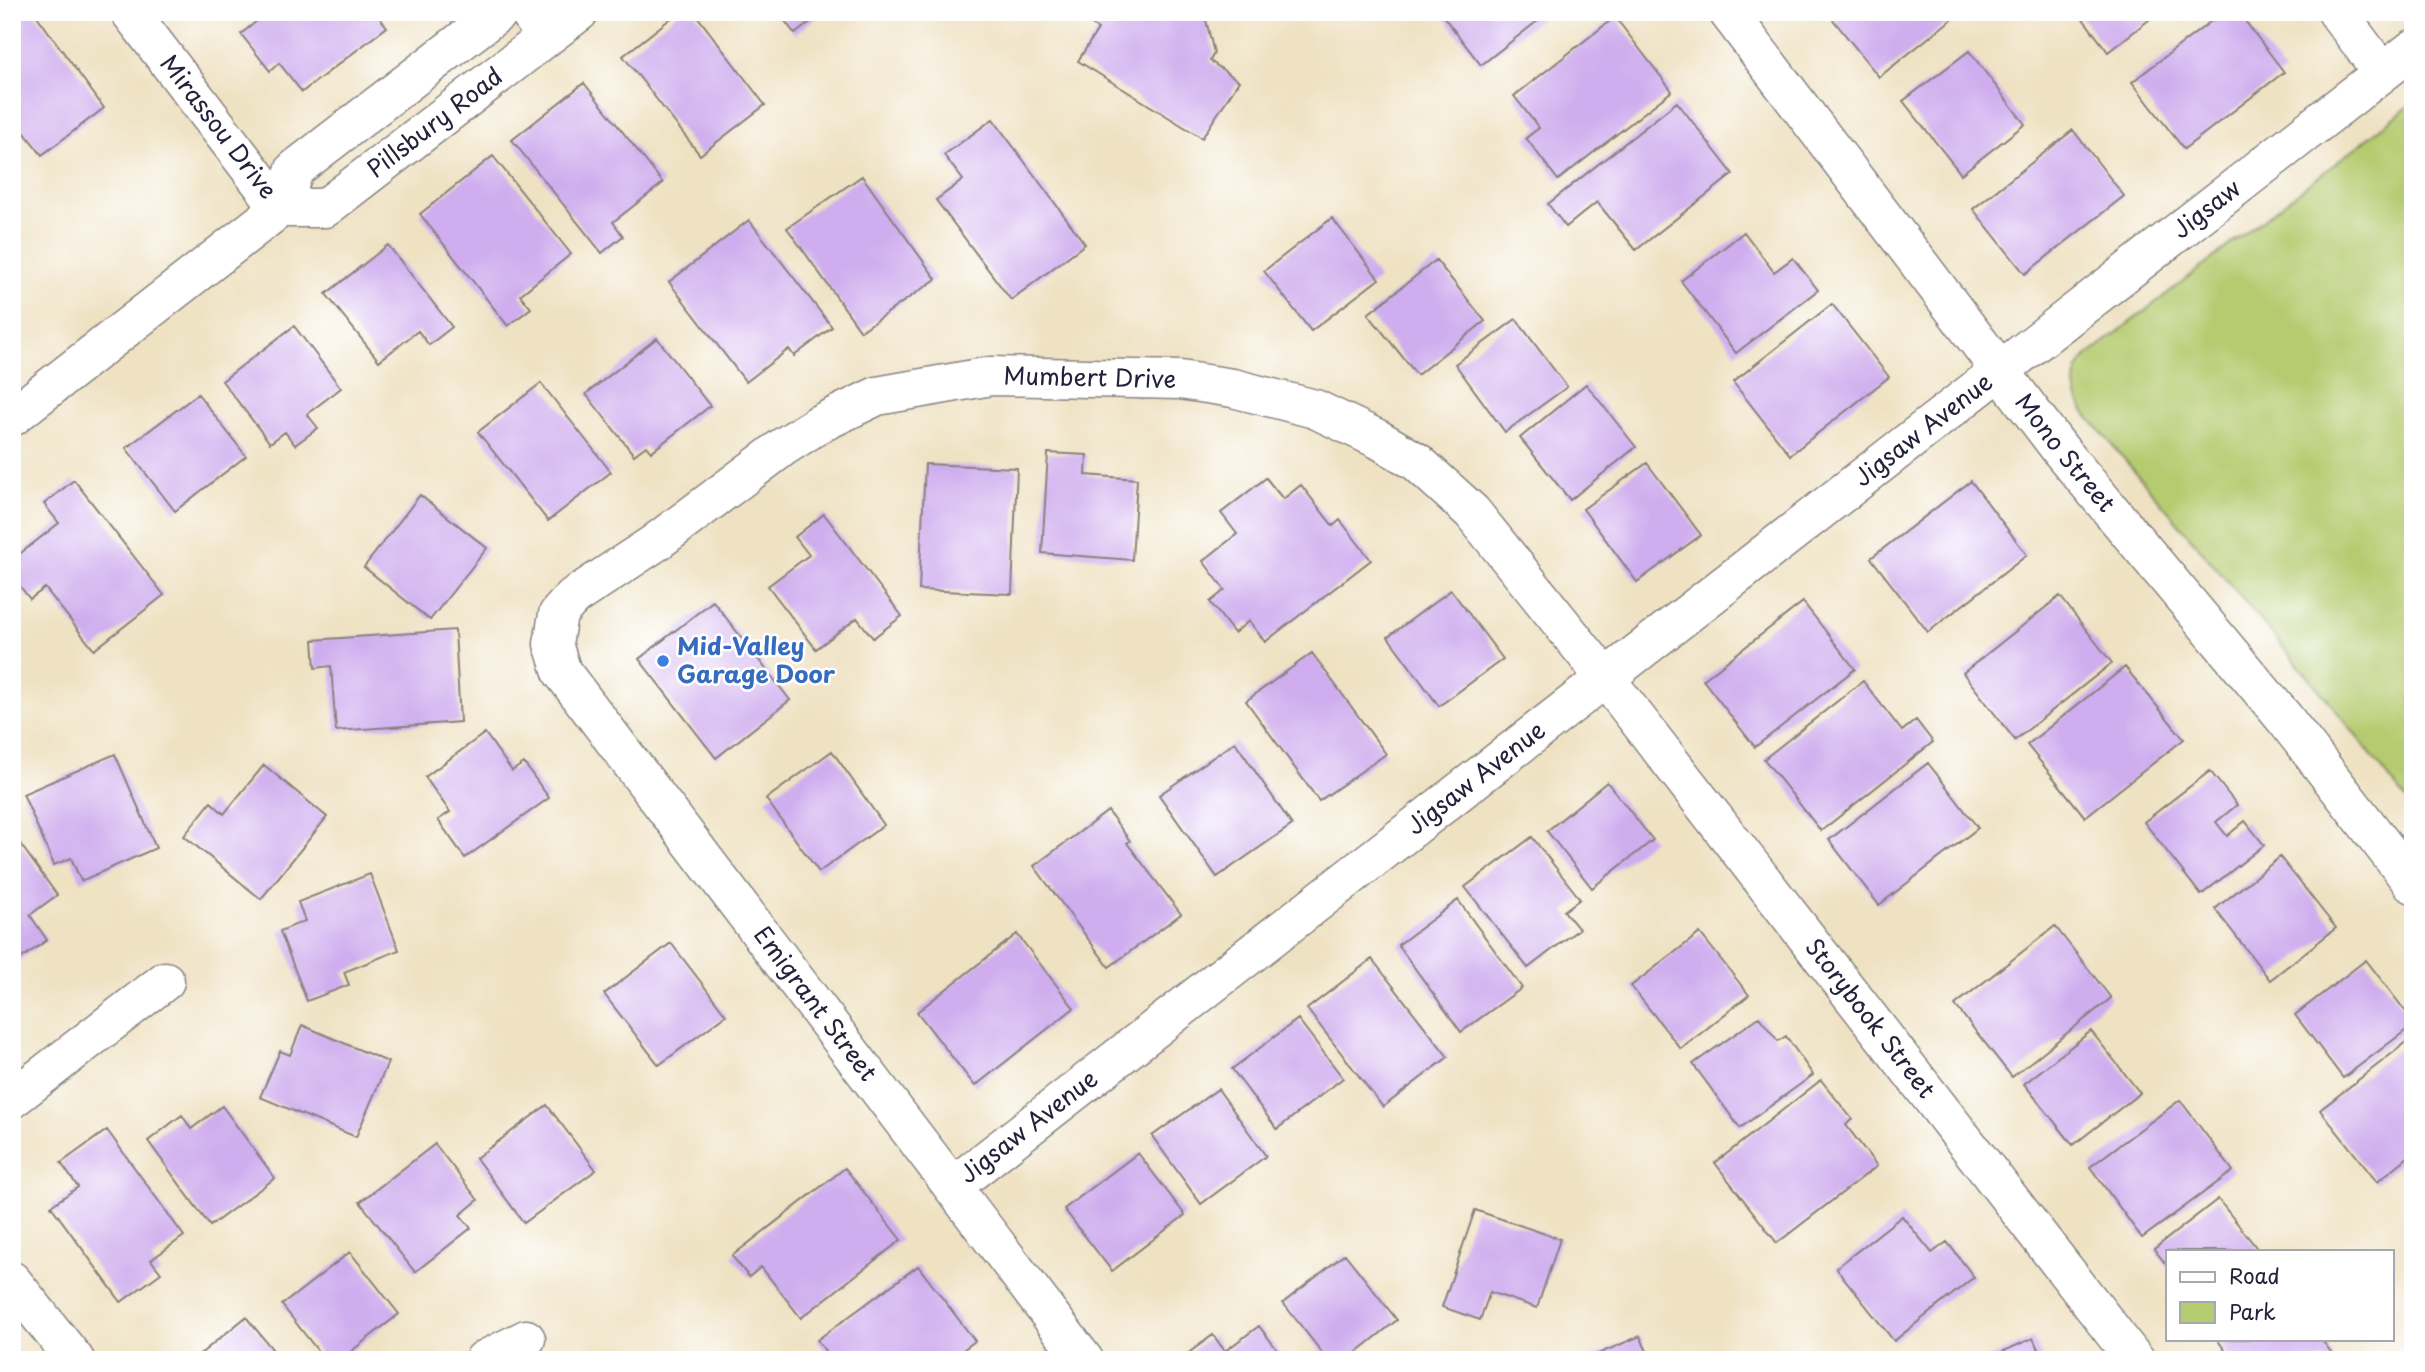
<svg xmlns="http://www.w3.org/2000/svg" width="2425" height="1372" viewBox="0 0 2425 1372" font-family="'Playpen Sans',sans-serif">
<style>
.green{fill:#b5cb6f;stroke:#6c7655;stroke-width:2}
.building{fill:#cfadee}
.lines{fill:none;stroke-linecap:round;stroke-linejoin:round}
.lane-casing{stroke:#88827f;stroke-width:25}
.street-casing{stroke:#88827f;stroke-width:41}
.secondary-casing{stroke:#88827f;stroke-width:41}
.lane{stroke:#fff;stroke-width:23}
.street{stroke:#fff;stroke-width:38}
.secondary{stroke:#fff;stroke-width:38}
.shop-dot{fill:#3f7fe0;stroke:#fff;stroke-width:2.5}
.labels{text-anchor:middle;stroke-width:5;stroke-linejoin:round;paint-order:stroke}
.street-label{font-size:24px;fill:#22223b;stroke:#fff}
.shop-label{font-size:24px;font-weight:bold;fill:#366cbe;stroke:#fff;text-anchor:start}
</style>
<rect width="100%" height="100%" fill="#fff"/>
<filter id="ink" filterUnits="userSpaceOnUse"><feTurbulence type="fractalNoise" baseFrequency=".0143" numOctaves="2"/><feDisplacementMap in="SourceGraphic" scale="14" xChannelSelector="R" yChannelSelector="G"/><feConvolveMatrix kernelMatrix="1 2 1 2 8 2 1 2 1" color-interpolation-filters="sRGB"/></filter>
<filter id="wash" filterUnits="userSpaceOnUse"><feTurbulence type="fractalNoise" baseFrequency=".00686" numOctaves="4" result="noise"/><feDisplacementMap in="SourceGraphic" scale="28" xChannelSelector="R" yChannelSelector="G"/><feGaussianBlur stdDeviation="1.57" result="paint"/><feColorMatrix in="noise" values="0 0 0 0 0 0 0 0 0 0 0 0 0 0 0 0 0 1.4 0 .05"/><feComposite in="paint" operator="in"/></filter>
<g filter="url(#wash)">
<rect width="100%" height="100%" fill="#efe2c3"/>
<path class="green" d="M2413 103V808L2327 699 2086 414C2072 393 2070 374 2088 355Z"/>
<g id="blocks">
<path class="building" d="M19 12H34L104 108 42 155 20 127 12 133V18Z
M268 12H375L387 27 302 92 279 63 270 71 241 34Z
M679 12H694L765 105 700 155 623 56Z
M778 12H823L795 34Z
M1094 12H1198L1206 20 1214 53 1210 61 1239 81 1202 138 1078 61 1098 29 1087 22Z
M1440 12H1549L1481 65Z
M1827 12H1961L1879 77Z
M2078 12H2159L2108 52Z
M2223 12H2238L2284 72 2184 149 2132 82Z
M1615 17 1672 91 1558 180 1526 138 1539 128 1514 96Z
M1969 51 2025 124 1961 174 1903 101Z
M584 83 663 183 613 222 623 236 602 253 512 140Z
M1677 102 1733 174 1636 250 1597 202 1566 227 1548 204Z
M993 119 1085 244 1011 300 936 200 963 180 944 155Z
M2073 130 2124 196 2025 274 1973 209Z
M493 156 571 254 520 295 531 308 508 326 420 214Z
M862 176 936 279 861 331 787 228Z
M1332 218 1379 279 1311 331 1264 271Z
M749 220 832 327 794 356 789 349 746 382 669 282Z
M1744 232 1774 272 1793 258 1818 290 1736 353 1681 281Z
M388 245 452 327 429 345 418 331 379 361 326 294Z
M1436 260 1485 321 1417 375 1368 314Z
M1832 304 1889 377 1790 455 1733 382Z
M1516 319 1567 387 1505 432 1455 364Z
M294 326 341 388 307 414 318 428 295 445 285 432 270 443 222 381Z
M657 338 710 406 651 452 646 446 634 455 586 394Z
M541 383 611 472 548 521 478 432Z
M1586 384 1636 447 1570 500 1520 438Z
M198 394 246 456 175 511 126 448Z
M1048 453 1087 455 1086 475 1137 479 1132 560 1042 553Z
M1647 463 1701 535 1637 582 1583 509Z
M925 464 1017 468 1012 594 919 590Z
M1266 478 1283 499 1301 485 1333 526 1340 520 1371 560 1265 642 1249 621 1234 633 1210 602 1225 590 1203 561 1237 534 1221 513Z
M74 480 164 595 94 650 45 588 30 599 12 576V560L59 523 44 504Z
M1971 481 2027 555 1928 632 1871 558Z
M420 495 487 548 430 620 364 567Z
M824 514 902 616 873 638 857 618 816 649 768 586 809 555 795 537Z
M1451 590 1503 659 1439 706 1388 637Z
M2060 596 2112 663 2015 740 1963 673Z
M713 601 790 700 716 758 639 659Z
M1803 602 1855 669 1755 747 1703 680Z
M455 630 460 722 336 731 331 666 315 668 313 640Z
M1312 653 1386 754 1319 801 1246 701Z
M2125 667 2184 739 2085 817 2027 745Z
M1863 681 1902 731 1916 720 1933 742 1821 831 1764 759Z
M485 733 512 771 524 763 549 798 465 858 438 820 450 812 425 777Z
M1235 742 1292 825 1217 877 1159 795Z
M832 751 884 825 819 872 766 799Z
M115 754 156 848 81 881 71 858 54 865 23 794Z
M1928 763 1978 828 1879 905 1829 840Z
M264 765 327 817 261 899 184 836 211 802 224 814Z
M2210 771 2237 805 2216 822 2227 836 2245 821 2264 845 2201 895 2144 822Z
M1607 782 1653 840 1592 888 1547 831Z
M1108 811 1130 841 1127 843 1181 914 1109 967 1034 866Z
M1532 837 1580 899 1564 911 1579 929 1528 968 1465 887Z
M16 838 57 895 30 915 47 940 12 965V841Z
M2280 857 2336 928 2270 980 2215 909Z
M370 874 399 950 344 972 349 985 307 1001 280 931 305 921 298 902Z
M1458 900 1522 988 1461 1032 1398 945Z
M2055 926 2111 998 2012 1077 1955 1005Z
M1700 933 1749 995 1681 1049 1631 986Z
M1017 934 1074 1008 975 1086 917 1012Z
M671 943 726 1015 659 1065 604 994Z
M1372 959 1448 1057 1383 1107 1307 1009Z
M2366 960 2413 1021V1025L2343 1078 2295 1015Z
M1759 1017 1778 1041 1786 1036 1813 1075 1740 1128 1693 1064Z
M1298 1019 1343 1078 1277 1129 1232 1069Z
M302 1025 388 1062 356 1137 260 1097 280 1051 290 1055Z
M2091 1031 2140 1093 2073 1145 2024 1084Z
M2413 1037V1153L2377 1182 2320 1110Z
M1821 1080 1852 1119 1846 1125 1877 1166 1777 1243 1715 1163Z
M1218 1089 1266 1156 1201 1204 1152 1136Z
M2180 1100 2233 1171 2142 1238 2090 1167Z
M547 1105 596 1170 524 1223 476 1158Z
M222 1106 275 1178 210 1226 148 1141 182 1115 191 1129Z
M107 1130 184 1236 151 1260 161 1273 121 1302 51 1206 78 1187 61 1163Z
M435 1144 478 1200 460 1215 471 1228 415 1272 360 1202Z
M1138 1153 1185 1215 1112 1271 1064 1209Z
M845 1168 901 1240 801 1318 761 1267 749 1277 732 1256Z
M2218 1199 2259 1251H2168V1267L2154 1249Z
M1475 1210 1560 1239 1537 1308 1490 1292 1480 1320 1442 1307Z
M1902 1216 1932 1253 1947 1242 1974 1277 1894 1341 1836 1268Z
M350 1252 399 1314 340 1360H325L282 1305Z
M1345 1254 1397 1320 1347 1360H1328L1283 1303Z
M918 1266 975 1341 949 1360H832L817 1340Z
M246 1317 281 1360H193Z
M1259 1326 1285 1360H1179L1213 1335 1225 1351Z
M1640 1336 1651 1360H1584Z
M2033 1338 2043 1360H1984Z
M2217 1339H2321L2334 1356 2330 1360H2232Z"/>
</g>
</g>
<g filter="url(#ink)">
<use href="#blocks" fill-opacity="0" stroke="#88827f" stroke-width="2"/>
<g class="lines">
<g class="lane-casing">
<path id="lane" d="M519 12 541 42"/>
</g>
<g class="street-casing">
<g id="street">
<path id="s1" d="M130 12 280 208"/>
<path d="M2337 12 2382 72"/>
<path d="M12 1099 165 981"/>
<path id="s2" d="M953 1186 2413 49"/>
<path d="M484 1360 526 1339"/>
<path id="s3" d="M1084 1360 562 672 553 644 558 614 573 597 655 543 783 447 819 424 877 396 991 376 1180 380 1233 388 1315 409 1378 439 1417 462 1472 512 1606 679 2135 1360"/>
</g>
</g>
<g class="secondary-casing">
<g id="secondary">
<path id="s4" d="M1728 12 2062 452 2285 719 2413 884"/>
<path id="s5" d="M280 208H325L579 12"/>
<path d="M12 417 280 208 295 169 499 12"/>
<path d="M12 1281 75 1360"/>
</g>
</g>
<use href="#lane" class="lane"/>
<use href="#street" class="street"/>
<use href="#secondary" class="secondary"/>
</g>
</g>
<circle class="shop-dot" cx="663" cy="661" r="7"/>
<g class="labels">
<g class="street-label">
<text dy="8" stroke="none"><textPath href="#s5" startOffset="184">Pillsbury Road</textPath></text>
<text dy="8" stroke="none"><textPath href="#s1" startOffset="145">Mirassou Drive</textPath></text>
<text dy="8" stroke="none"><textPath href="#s2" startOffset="1589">Jigsaw</textPath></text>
<text dy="8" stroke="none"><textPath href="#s3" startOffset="1526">Mumbert Drive</textPath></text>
<text dy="8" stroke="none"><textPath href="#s2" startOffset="1230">Jigsaw Avenue</textPath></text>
<text dy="8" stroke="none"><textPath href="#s4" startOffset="555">Mono Street</textPath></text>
<text dy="8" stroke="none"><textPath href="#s2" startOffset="663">Jigsaw Avenue</textPath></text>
<text transform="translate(815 1004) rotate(53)" y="8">Emigrant Street</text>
<text dy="8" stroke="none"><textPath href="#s3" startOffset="2588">Storybook Street</textPath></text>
<text dy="8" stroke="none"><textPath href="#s2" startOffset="96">Jigsaw Avenue</textPath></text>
</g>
<g class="shop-label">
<text x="677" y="655">Mid-Valley<tspan x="677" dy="28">Garage Door</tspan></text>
</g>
</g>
<rect width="2425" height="1372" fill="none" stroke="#fff" stroke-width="42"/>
<rect x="2166" y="1250" width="228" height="91" fill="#ffffff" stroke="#a7a7b1" stroke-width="2"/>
<rect x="2180" y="1272" width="35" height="10" fill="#ffffff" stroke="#a7a7b1" stroke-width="2"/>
<text x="2229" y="1284" font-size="21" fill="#22223b">Road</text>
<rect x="2180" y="1302" width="35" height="21" fill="#b5cb6f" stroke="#a7a7b1" stroke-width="2"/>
<text x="2229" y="1320" font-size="21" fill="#22223b">Park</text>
</svg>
